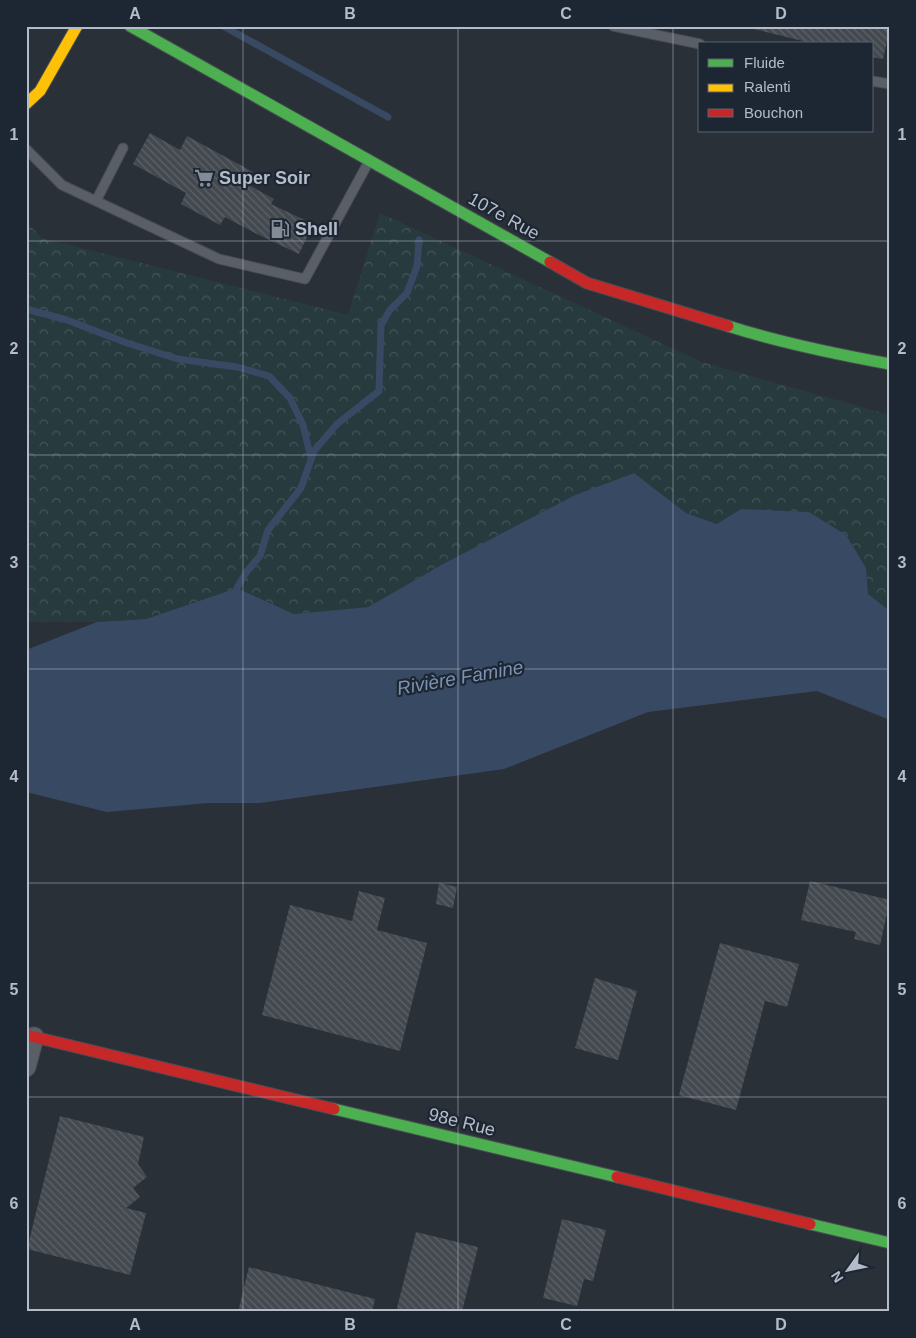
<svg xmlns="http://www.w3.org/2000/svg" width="916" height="1338" viewBox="0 0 916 1338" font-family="Arial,sans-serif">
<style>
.forest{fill:url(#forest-crowns)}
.water{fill:#384963}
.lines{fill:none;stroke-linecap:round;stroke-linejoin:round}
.stream{stroke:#384963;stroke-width:7}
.building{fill:url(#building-back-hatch)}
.lane-casing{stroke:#484c53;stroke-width:11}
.street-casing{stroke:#484c53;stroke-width:21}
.fast-casing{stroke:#484c53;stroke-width:13}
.slow-casing{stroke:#484c53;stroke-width:13}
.jam-casing{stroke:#484c53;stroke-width:13}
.lane{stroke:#5a5e66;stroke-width:9}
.street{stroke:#5a5e66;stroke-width:19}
.fast{stroke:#4caf50;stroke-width:11}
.slow{stroke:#ffc107;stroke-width:11}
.jam{stroke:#c62828;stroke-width:11}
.grid{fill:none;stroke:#b4bcc9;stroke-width:1;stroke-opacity:0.55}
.labels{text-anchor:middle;stroke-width:4.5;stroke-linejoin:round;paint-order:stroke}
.poi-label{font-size:18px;font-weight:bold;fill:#b4bcc9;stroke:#1d2633;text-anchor:start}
.street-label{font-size:18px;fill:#b4bcc9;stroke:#1d2633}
.water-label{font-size:19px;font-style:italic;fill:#7c92b1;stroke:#1d2633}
.neatline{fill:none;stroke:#b4bcc9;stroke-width:2}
.grid-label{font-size:16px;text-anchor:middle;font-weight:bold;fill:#b4bcc9}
</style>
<defs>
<pattern id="forest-crowns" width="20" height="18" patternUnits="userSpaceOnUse" patternTransform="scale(1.25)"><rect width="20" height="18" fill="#273a3e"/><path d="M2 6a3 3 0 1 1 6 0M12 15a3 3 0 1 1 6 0" fill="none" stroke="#445559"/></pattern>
<pattern id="building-back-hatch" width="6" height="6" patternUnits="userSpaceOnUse" patternTransform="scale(1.25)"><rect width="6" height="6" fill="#444950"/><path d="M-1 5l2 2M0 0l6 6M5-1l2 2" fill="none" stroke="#5d6168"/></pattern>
</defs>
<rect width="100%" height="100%" fill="#2a3038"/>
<path class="forest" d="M380 213 702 362 890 415V611L868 594 866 568 741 509 718 524 686 513 634 473 575 495 443 564 368 607 294 614 237 588 146 619 97 622H26V222L42 238 348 315Z"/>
<path class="water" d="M634 473 686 513 717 524 741 509 809 512 846 535 866 568 868 594 890 611V720L817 691 648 712 504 769 260 803H209L107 812 26 792V650L97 622 146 619 237 588 294 614 368 607 443 564 575 495Z"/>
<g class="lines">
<path class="stream" d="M223 26 388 117
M26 309 67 320 127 343 178 359 237 367 269 376 290 398 303 425 311 458
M237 597V588L247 571 260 556 268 530 301 488 314 451 337 424 379 391 381 325 390 310 407 293 417 266 419 240"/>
</g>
<path class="building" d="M741 26H890V28L883 59 872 57V44H815Z
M150 133 180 150 187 136 253 172 247 184 274 199 271 204 313 224 299 254 255 233 225 217 220 225 181 204 186 193 133 164Z
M810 881 890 900 880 945 854 939 856 932 801 920Z
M439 883 457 887 453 908 436 904Z
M359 891 385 898 377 930 427 943 400 1051 262 1015 290 905 352 921Z
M720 943 799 964 787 1007 765 1001 736 1110 679 1095Z
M595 978 637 991 618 1060 575 1048Z
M60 1116 144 1137 138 1164 147 1177 133 1188 140 1197 126 1208 146 1213 130 1275 27 1249Z
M562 1219 606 1230 593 1281 584 1279 577 1306 543 1298Z
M416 1232 478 1247 462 1312H396Z
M249 1267 375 1299 372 1312H238Z"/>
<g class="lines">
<g class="lane-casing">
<path id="lane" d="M613 26 700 44
M872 81 890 84
M26 149 62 185 219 259 305 279 368 163
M96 201 123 148"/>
</g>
<g class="street-casing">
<path id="street" d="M26 1067 34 1037"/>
</g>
<g class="fast-casing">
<path id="fast" d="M130 26 550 262
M728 326C781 343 835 354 890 364
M334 1109 617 1177
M810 1224 890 1243"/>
</g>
<g class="slow-casing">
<path id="slow" d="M26 104 40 91 77 26"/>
</g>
<g class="jam-casing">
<path id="jam" d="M550 262 587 283 728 326
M26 1035 334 1109
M617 1177 810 1224"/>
</g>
<use href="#lane" class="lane"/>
<use href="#street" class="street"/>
<use href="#fast" class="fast"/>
<use href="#slow" class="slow"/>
<use href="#jam" class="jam"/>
</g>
<path class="grid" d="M243 26V1312M458 26V1312M673 26V1312M26 241H890M26 455H890M26 669H890M26 883H890M26 1097H890"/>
<defs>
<g id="supermarket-bare" transform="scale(1.5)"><path d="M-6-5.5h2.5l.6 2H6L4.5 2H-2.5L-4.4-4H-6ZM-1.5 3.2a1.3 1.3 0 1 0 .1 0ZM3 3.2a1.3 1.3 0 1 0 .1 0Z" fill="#848b96" stroke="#1d2633" stroke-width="2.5" paint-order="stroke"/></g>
<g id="fuel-bare" transform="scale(1.5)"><path d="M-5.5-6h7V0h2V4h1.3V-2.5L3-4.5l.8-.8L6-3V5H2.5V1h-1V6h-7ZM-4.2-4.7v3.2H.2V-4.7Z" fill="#848b96" stroke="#1d2633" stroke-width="2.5" paint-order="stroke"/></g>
</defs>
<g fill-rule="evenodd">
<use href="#supermarket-bare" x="204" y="178"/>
<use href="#fuel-bare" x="280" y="229"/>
</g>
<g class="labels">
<g class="poi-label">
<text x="219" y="184">Super Soir</text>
<text x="295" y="235">Shell</text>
</g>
<g class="street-label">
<text transform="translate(504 216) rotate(29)" y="6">107e Rue</text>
<text transform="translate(462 1122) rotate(14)" y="6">98e Rue</text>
</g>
<g class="water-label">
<text transform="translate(460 677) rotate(-10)" y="7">Rivière Famine</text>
</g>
</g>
<rect width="916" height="1338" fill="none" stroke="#1d2633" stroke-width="55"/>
<rect x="698" y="42" width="175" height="90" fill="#1d2633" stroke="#59626f"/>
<rect x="708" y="59" width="25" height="8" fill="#4caf50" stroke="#59626f"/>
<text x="744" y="68" font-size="15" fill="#b4bcc9">Fluide</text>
<rect x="708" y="84" width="25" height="8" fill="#ffc107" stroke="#59626f"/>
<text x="744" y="92" font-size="15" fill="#b4bcc9">Ralenti</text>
<rect x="708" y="109" width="25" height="8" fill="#c62828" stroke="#59626f"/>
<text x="744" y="118" font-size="15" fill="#b4bcc9">Bouchon</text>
<g transform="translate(848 1270) rotate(237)" stroke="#1d2633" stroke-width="4" paint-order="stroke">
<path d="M0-4L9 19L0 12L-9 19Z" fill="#b4bcc9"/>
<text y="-8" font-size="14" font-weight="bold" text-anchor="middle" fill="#b4bcc9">N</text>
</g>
<rect x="28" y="28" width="860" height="1282" class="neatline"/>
<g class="grid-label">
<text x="135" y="19">A</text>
<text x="350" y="19">B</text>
<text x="566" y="19">C</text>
<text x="781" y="19">D</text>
<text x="14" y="140">1</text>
<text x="902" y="140">1</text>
<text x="14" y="354">2</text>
<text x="902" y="354">2</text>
<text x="14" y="568">3</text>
<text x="902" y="568">3</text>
<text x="14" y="782">4</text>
<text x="902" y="782">4</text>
<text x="14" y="995">5</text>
<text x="902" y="995">5</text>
<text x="14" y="1209">6</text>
<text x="902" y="1209">6</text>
<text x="135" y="1330">A</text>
<text x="350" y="1330">B</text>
<text x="566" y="1330">C</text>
<text x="781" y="1330">D</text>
</g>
</svg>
